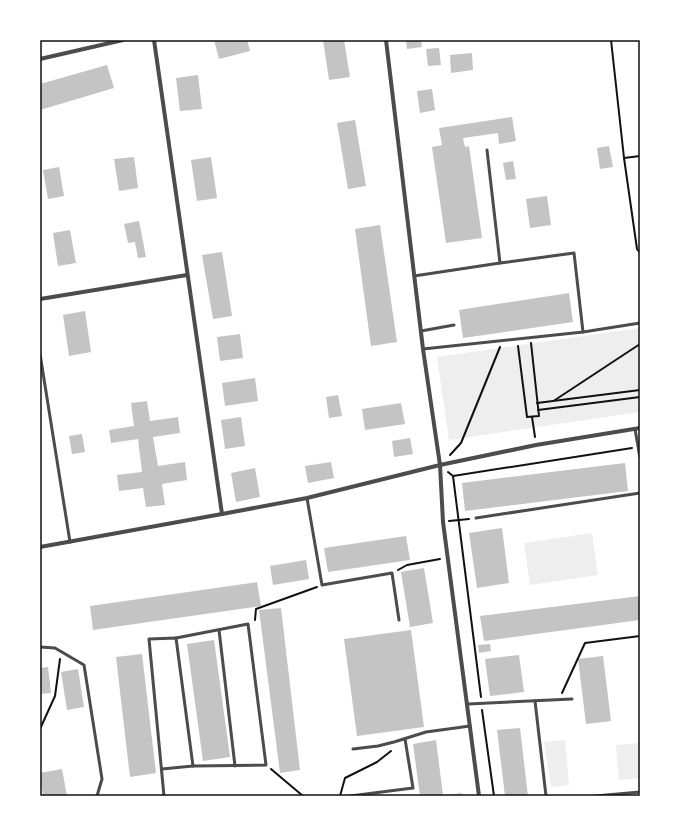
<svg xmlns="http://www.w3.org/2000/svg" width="680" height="836" font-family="'Source Sans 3',sans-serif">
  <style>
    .green { fill: #eee }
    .building { fill: #c4c4c4 }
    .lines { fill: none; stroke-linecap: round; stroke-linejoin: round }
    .path { stroke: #111; stroke-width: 2 }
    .service { stroke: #4c4c4c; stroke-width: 3 }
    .minor { stroke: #4c4c4c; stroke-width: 4 }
    .neatline { fill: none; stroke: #111; stroke-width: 1.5 }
  </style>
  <rect width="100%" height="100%" fill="#fff"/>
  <!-- green -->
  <g class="green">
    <polygon points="640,328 640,412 449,440 437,357"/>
    <polygon points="592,533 598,575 530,585 524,543"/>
    <polygon points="565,740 569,785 551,787 544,742"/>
    <polygon points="640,743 640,778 619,780 616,745"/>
  </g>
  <!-- building -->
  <g class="building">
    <polygon points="214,40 247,40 250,51 219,59"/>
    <polygon points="323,40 344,40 350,77 329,80"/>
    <polygon points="406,40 421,40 422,47 407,49"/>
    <polygon points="439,48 441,65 428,66 426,49"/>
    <polygon points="472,53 473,70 451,73 450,55"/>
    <polygon points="107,65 114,88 40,110 40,84"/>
    <polygon points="198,75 202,109 180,111 176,78"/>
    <polygon points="432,89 435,110 420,113 417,91"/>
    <polygon points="512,117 516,141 499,144 498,133 463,138 465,147 469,146 482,238 446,243 432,147 442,145 439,128"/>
    <polygon points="355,120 366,186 348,189 337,123"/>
    <polygon points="609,146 613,167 600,169 597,148"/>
    <polygon points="134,157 138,188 119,191 114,159"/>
    <polygon points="211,157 217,198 197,201 191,160"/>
    <polygon points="513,161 516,179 506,180 503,163"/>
    <polygon points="59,167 64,196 48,199 43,170"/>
    <polygon points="547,196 551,225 530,228 526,199"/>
    <polygon points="139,221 146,257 138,258 135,242 128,243 124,224"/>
    <polygon points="380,225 397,342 371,346 355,229"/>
    <polygon points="70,230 76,263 58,266 53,233"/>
    <polygon points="222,252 232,316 213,319 202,255"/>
    <polygon points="569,293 573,322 463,338 459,310"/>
    <polygon points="85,311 91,352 69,356 63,315"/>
    <polygon points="240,334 243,358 220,361 217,337"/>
    <polygon points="255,378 258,401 225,406 222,383"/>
    <polygon points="338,395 342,416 329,418 326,397"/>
    <polygon points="147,401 150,421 178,417 180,433 153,437 158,466 185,462 187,480 162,484 165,505 146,507 143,488 119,491 117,475 142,472 138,439 111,443 109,430 134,426 131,403"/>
    <polygon points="401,403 405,424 365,430 362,409"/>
    <polygon points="241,417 245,446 225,449 221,420"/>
    <polygon points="82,434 85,452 72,454 69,436"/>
    <polygon points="410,438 413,454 394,457 392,441"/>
    <polygon points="331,462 334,478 308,483 305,466"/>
    <polygon points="625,463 628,491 465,511 462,483"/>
    <polygon points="255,468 260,497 236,502 231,473"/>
    <polygon points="502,528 509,583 477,588 469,533"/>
    <polygon points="406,536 410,560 328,572 324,548"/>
    <polygon points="306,560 309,579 273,585 270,566"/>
    <polygon points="424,568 433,623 410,627 401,572"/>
    <polygon points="257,582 261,606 93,630 90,606"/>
    <polygon points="640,596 640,620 484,641 480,616"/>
    <polygon points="281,608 300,770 280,773 259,610"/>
    <polygon points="411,630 424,727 357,736 344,639"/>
    <polygon points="214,640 230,757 203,761 187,644"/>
    <polygon points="490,644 491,651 479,653 478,645"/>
    <polygon points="142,654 156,773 130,777 116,657"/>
    <polygon points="519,655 524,692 490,696 485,659"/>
    <polygon points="603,656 611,721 586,724 578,659"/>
    <polygon points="48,667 51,693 40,694 40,668"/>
    <polygon points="78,669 84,707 67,710 61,672"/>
    <polygon points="520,728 528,796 505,796 497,730"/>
    <polygon points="436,740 443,795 420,796 413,744"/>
    <polygon points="62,769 67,796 43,796 40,773"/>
    <polygon points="462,793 462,796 446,796 446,795"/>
  </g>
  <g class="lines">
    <!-- path -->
    <g class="path">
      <polyline points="611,40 624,158 637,249 640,253"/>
      <polyline points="624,158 640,156"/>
      <polyline points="518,346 527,417 539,416 531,343"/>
      <polyline points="555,400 640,344"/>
      <polyline points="537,403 640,390"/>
      <polyline points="538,410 640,397"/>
      <polyline points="532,417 535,437"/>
      <polyline points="450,455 461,443 500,347"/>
      <polyline points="448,472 453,476 481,697"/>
      <polyline points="453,476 632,448"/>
      <polyline points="449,521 469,519"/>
      <polyline points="398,570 407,565 440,559"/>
      <polyline points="255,620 256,609 317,587"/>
      <polyline points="562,693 585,643 640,636"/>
      <polyline points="482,710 494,796"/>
      <polyline points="40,729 55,696 60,659"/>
      <polyline points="271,769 303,796"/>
      <polyline points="340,796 345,778 377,762 391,751"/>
    </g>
    <!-- service -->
    <g class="service">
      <polyline points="487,150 500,263"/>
      <polyline points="414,276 500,263 574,253 583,332"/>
      <polyline points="421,331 454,325"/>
      <polyline points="423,349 583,332 640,323"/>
      <polyline points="40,354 70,542"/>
      <polyline points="635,429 640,458"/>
      <polyline points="307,498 322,585 392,573 399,620"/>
      <polyline points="476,518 640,493"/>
      <polyline points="219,630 235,766"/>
      <polyline points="40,647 55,648 84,665 102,779 97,796"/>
      <polyline points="535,701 546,796"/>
      <polyline points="468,704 572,699"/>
      <polyline points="353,749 378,746 394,742 426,732 470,726"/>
      <polyline points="162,769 193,766 266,765 248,624 176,638"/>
      <polyline points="164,796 149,639 176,638 193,766"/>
      <polyline points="350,796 413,788 405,739"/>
      <polyline points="595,796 640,792"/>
    </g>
    <!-- minor -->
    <g class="minor">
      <polyline points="154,40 222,514"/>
      <polyline points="386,40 423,349 440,465 443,522 479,796"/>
      <polyline points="40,59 123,40"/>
      <polyline points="40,299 187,275"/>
      <polyline points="40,547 222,514 307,498 440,465 536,445 640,428"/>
    </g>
  </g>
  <!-- border -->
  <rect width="680" height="836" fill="none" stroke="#ffffff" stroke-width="82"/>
  <rect x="41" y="41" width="598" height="754" class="neatline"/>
</svg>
